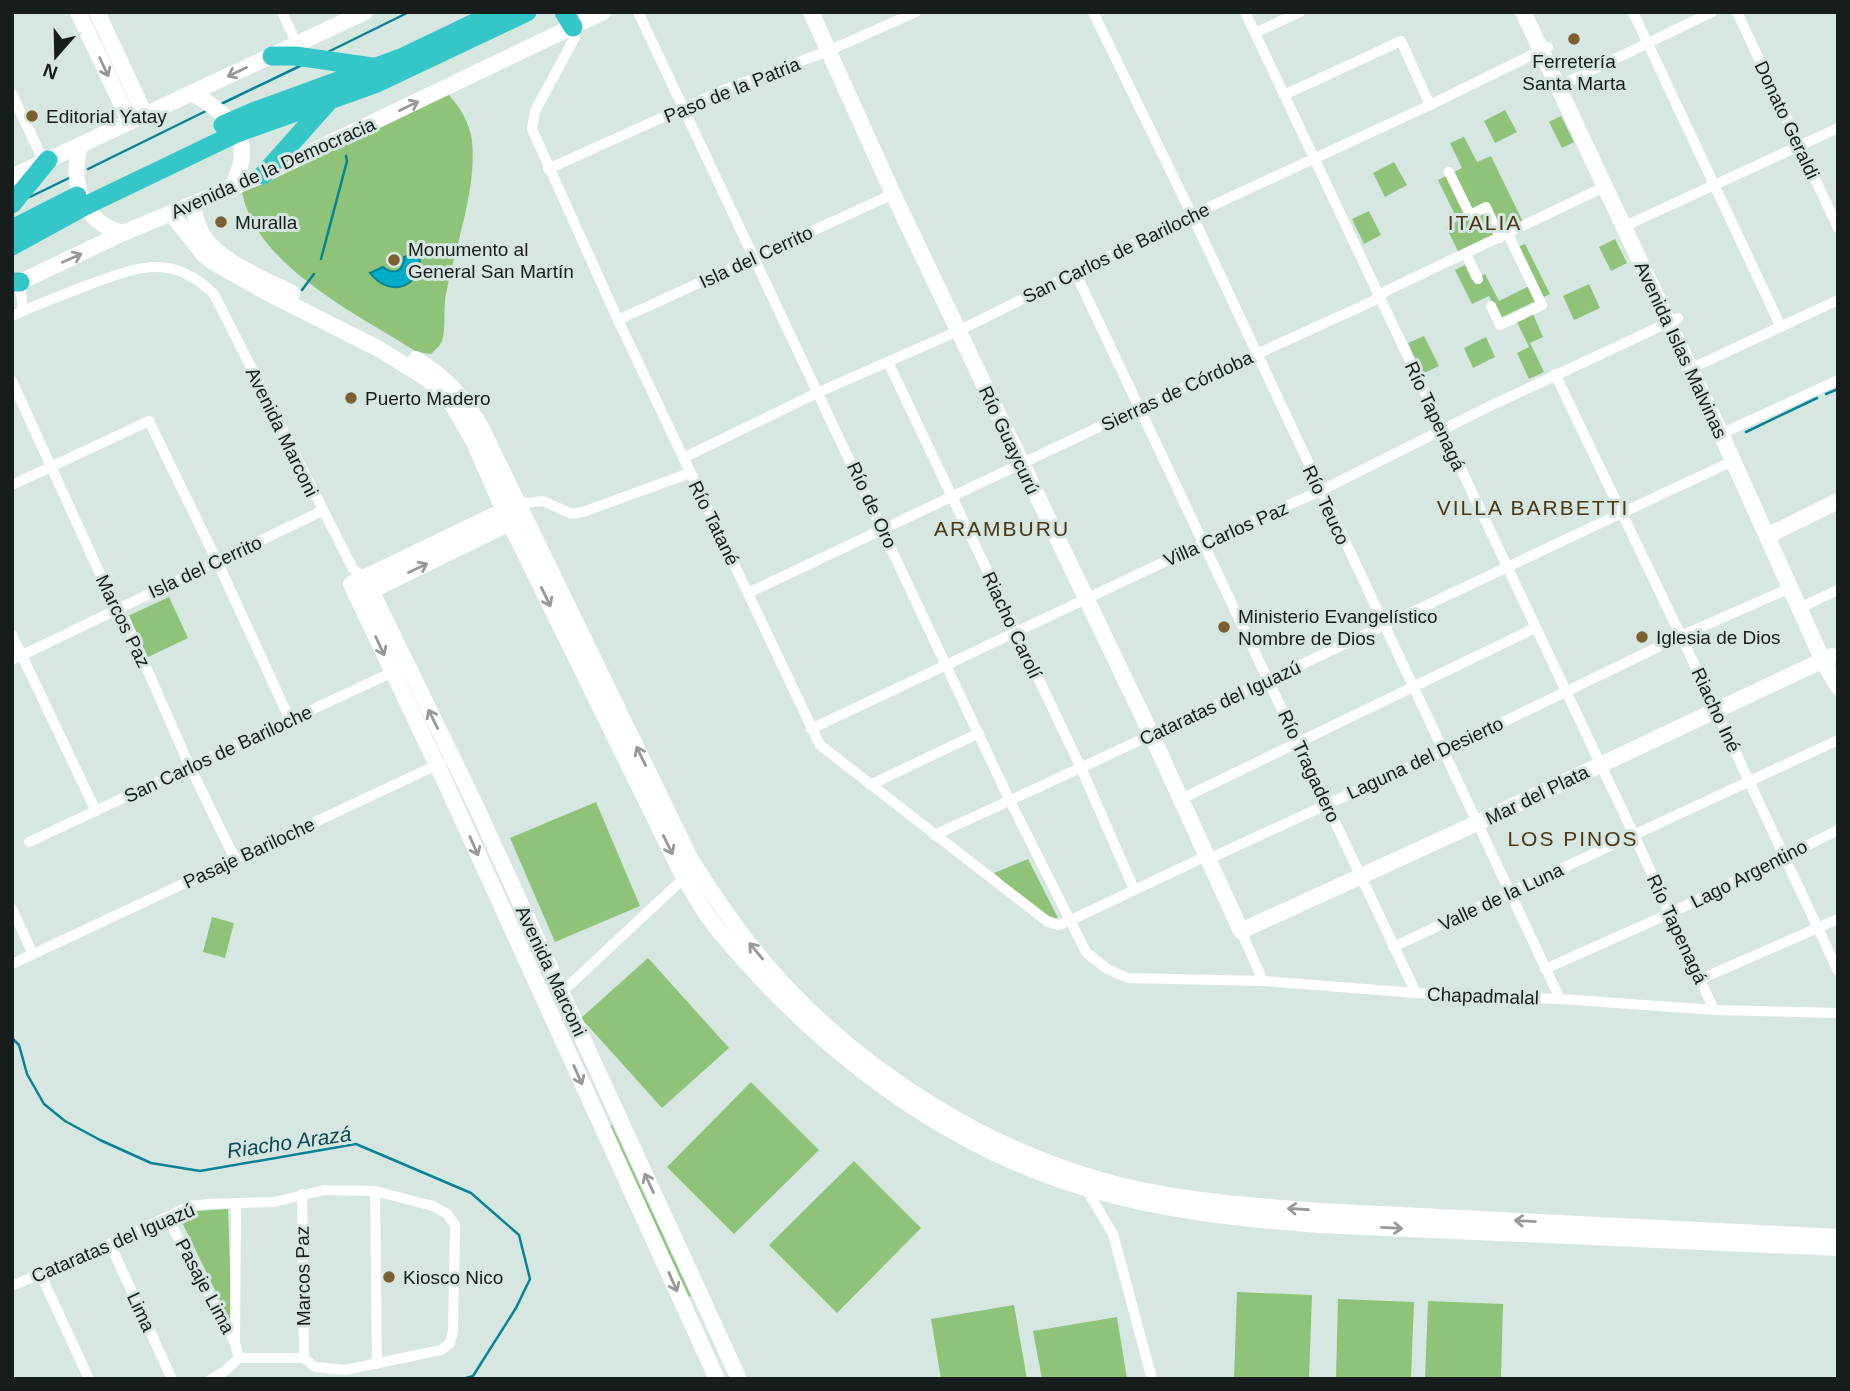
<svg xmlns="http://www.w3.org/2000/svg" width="1850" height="1391" font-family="Helvetica,sans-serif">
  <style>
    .green { fill: #8ec379 }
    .water { fill: #02adc9; stroke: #088295; stroke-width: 2 }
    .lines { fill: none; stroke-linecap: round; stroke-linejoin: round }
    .stream { stroke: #088295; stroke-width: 2.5 }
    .street { stroke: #fff; stroke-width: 10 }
    .secondary { stroke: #fff; stroke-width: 16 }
    .highway { stroke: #35c7c8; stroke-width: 19 }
    .oneway { stroke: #979999 }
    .poi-dot { fill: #7b6032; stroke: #d6e7e2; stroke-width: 2.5 }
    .labels { text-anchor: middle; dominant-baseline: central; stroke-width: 6; stroke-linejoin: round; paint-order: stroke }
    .poi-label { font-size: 19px; fill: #171d1c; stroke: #d6e7e2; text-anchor: start }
    .street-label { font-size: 19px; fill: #171d1c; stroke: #d6e7e2 }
    .neighbourhood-label { font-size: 21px; letter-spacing: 2px; fill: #4c3712; stroke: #d6e7e2 }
    .water-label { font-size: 21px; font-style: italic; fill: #0c4854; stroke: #d6e7e2 }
  </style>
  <rect width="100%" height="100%" fill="#d6e7e2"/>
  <!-- green -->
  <g class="green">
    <path d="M448 94C461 108 469 122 472 141 477 190 455 246 446 294 443 309 446 323 443 337 442 345 436 349 431 354L417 352C359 315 254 265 242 191Z"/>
    <polygon points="1505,110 1517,132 1495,143 1484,121"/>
    <polygon points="1561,116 1574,142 1562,148 1549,122"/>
    <polygon points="1464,137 1477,162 1491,156 1523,222 1459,253 1446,227 1458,221 1438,180 1462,168 1450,143"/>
    <polygon points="1394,162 1407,185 1385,197 1373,173"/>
    <polygon points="1369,211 1381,235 1364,244 1352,219"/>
    <polygon points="1615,239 1627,263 1611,271 1599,247"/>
    <polygon points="1525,244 1550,294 1500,318 1489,296 1472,304 1455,270 1465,265 1472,280 1485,274 1499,301 1535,283 1518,247"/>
    <polygon points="1589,284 1600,308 1574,320 1563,296"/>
    <polygon points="1533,314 1543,337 1530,343 1544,372 1529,379 1517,353 1529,347 1517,322"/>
    <polygon points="1424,336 1439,366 1422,374 1408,343"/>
    <polygon points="1486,337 1495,357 1473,368 1464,348"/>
    <polygon points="169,597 188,638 148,657 128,616"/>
    <polygon points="596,802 640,906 555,942 510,838"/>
    <path d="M1028 859 1058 918C1040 918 1009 885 994 873Z"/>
    <polygon points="212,917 234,923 225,958 203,952"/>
    <polygon points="648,958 729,1048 662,1108 581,1018"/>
    <polygon points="751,1082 819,1150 734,1234 667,1167"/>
    <polygon points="612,1125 691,1296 689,1297 609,1126"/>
    <polygon points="854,1161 921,1228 837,1313 769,1245"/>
    <polygon points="228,1209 232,1325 179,1216 198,1211"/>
    <polygon points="1237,1292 1312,1295 1309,1379 1234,1379"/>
    <polygon points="1338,1299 1414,1302 1411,1379 1336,1379"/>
    <polygon points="1428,1301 1503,1304 1501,1379 1425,1379"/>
    <polygon points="1014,1305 1027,1379 941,1379 931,1319"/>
    <polygon points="1117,1317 1127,1379 1042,1379 1033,1331"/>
  </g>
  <!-- water -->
  <path class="water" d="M419 252C425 286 391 300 370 273L383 267C394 276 404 271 404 257Z"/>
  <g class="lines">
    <!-- stream -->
    <g class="stream">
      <polyline points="328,52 409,12"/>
      <polyline points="221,104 300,66"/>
      <polyline points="88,169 208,110"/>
      <polyline points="30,197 71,177"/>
      <polyline points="321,259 347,161 346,156"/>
      <polyline points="302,290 314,274"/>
      <polyline points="1826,394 1838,389"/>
      <polyline points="1746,432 1817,398"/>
      <polyline points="12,1038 19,1045 27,1074 44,1104 65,1121 100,1140 151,1163 200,1171 356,1144 471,1193 519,1235 530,1279 516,1308 473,1376 463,1379"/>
    </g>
    <!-- street -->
    <g class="street">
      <polyline points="282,12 297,44"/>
      <polyline points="638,12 1010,801 1086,952 1107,969 1128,978 1263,981 1416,993 1560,999 1714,1010 1838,1013"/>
      <polyline points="1093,12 1192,215 1560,999"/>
      <polyline points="1245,12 1634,835 1714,1010"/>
      <polyline points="1633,12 1781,327"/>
      <polyline points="1737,12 1838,228"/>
      <polyline points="573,27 575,37 535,111 532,129 618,320 820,745 1048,922 1058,925 1069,921 1200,859 1215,856 1443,751 1681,636 1790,588"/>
      <polyline points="1255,33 1300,12"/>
      <polyline points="1557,87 1712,12"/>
      <polyline points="12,94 44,162"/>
      <polyline points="1284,95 1401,41 1430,105"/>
      <polyline points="548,169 721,91 828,51 916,12"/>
      <polyline points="1449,172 1470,215 1486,207 1500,238"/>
      <polyline points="1623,227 1838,128"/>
      <polyline points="1466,254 1478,279"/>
      <polyline points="1076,274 1416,993"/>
      <polyline points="20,282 23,311"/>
      <polyline points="1491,306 1500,325 1542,305 1508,234"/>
      <path d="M12 316C37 304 63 295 88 285 138 267 171 252 214 294L353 569 365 578"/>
      <polyline points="618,320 893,194"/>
      <polyline points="888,362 1081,768 1134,889"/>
      <polyline points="1690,369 1838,300"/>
      <polyline points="1555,374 1681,636 1838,971"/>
      <polyline points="12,381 116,609 125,619 190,767 235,859"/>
      <polyline points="1721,434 1838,380"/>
      <polyline points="683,458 819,392 958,331 1192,215 1430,105 1548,47"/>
      <polyline points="12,485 149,421 217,561 290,720"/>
      <polyline points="517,504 543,501 572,514 583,512 690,473"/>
      <polyline points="748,593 1139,408 1373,301 1386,291 1604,187"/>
      <polyline points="1799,608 1838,590"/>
      <polyline points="12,635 96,811"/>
      <polyline points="12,660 322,511"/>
      <polyline points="811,729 1202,544 1320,491 1488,407 1678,318"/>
      <polyline points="870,785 979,733"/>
      <polyline points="1181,799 1535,628"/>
      <path d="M934 835C1202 714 1466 585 1733 461"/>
      <polyline points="29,842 397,670"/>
      <polyline points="12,909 33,954"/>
      <polyline points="1241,931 1263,981"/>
      <polyline points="1393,947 1838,740"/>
      <polyline points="12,964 441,763"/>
      <polyline points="1545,969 1671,913 1838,830"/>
      <polyline points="1701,979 1838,919"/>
      <polyline points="561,993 684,878"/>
      <polyline points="1086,1189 1113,1234 1152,1379"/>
      <polyline points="375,1191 377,1364"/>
      <polyline points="302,1194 304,1358"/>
      <polyline points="167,1217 235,1343 239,1358"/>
      <polyline points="110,1244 172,1379"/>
      <polyline points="40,1273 89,1379"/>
      <polyline points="12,1286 110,1244 190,1206 208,1204 274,1202 324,1190 375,1191 433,1206 447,1214 455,1225 453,1331 450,1343 441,1350 345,1370 315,1367 304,1358 239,1358 225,1371 211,1379"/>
      <polyline points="235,1341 236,1204"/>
    </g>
    <!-- secondary -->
    <g class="secondary">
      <polyline points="78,12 130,122"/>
      <polyline points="97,12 145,115"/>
      <polyline points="811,12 893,194 1152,736 1241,931 1477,823 1832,656"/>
      <polyline points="1523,12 1721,434 1823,661 1838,687"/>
      <path d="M192 93C232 116 259 142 230 189"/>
      <path d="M80 146C70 184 82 222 123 233"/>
      <polyline points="12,177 365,12"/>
      <path d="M192 205C195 215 198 227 203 236 221 262 264 279 292 293"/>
      <path d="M171 213 204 255 213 262 266 292 379 349 426 378 442 392 455 409 474 442 504 511 684 878C693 891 700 906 710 919 724 939 741 957 758 975 847 1071 962 1153 1089 1189 1164 1211 1242 1219 1319 1225L1838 1248"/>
      <polyline points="12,286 123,233 263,175 603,12"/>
      <path d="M416 359C447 378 461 395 480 425L691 860C719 904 749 948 786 987 873 1079 992 1152 1115 1184 1182 1201 1251 1206 1320 1211L1838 1237"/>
      <polyline points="511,507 351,584 446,784 717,1379"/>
      <polyline points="1767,536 1838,501"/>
      <polyline points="365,578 474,802 739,1379"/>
      <polyline points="362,595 518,519"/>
    </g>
    <!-- highway -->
    <g class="highway">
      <polyline points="564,12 573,27"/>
      <polyline points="272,56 296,56 372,67"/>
      <polyline points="223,125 253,112 401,58 497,12"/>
      <polyline points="263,175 329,101"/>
      <polyline points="12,204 48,160"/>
      <polyline points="12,229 77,196"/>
      <polyline points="12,246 85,206 237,133 377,83 527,12"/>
      <polyline points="12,282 20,282"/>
    </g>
  </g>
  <!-- one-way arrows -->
  <defs><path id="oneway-shaft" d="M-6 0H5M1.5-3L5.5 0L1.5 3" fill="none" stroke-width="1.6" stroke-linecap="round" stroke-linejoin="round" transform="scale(1.75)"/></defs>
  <g class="oneway">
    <use href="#oneway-shaft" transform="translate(104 67) rotate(65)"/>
    <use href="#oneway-shaft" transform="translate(237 72) rotate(155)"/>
    <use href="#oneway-shaft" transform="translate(409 106) rotate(-25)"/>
    <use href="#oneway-shaft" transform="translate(72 258) rotate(-24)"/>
    <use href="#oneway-shaft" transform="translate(418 568) rotate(-26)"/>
    <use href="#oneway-shaft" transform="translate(546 597) rotate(64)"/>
    <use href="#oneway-shaft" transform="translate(380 646) rotate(65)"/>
    <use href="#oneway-shaft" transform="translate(433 719) rotate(-116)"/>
    <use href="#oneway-shaft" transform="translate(641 756) rotate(-116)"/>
    <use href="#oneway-shaft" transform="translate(668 845) rotate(64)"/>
    <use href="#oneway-shaft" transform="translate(474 846) rotate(66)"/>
    <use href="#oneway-shaft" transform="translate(756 951) rotate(-130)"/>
    <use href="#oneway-shaft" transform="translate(578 1075) rotate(66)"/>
    <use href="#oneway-shaft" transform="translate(649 1183) rotate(-115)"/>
    <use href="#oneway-shaft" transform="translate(1298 1209) rotate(-176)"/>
    <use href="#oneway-shaft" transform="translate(1525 1221) rotate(-177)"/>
    <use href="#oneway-shaft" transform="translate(1392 1228) rotate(3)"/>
    <use href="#oneway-shaft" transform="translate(673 1282) rotate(66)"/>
  </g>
  <!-- markers -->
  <g class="poi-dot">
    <circle cx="1574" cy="39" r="7"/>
    <circle cx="32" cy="116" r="7"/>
    <circle cx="221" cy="222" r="7"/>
    <circle cx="394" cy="260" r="7"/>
    <circle cx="351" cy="398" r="7"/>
    <circle cx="1224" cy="627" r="7"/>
    <circle cx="1642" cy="637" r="7"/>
    <circle cx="389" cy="1277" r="7"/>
  </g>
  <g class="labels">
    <!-- poi labels -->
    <g class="poi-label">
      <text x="1574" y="61" text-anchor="middle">Ferretería<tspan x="1574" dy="22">Santa Marta</tspan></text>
      <text x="46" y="116">Editorial Yatay</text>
      <text x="235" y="222">Muralla</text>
      <text x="408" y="249">Monumento al<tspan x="408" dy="22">General San Martín</tspan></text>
      <text x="365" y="398">Puerto Madero</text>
      <text x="1238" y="616">Ministerio Evangelístico<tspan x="1238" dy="22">Nombre de Dios</tspan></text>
      <text x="1656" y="637">Iglesia de Dios</text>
      <text x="403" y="1277">Kiosco Nico</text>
    </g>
    <!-- street labels -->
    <g class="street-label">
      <text transform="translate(732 90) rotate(-22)">Paso de la Patria</text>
      <text transform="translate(1787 120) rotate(65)">Donato Geraldi</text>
      <text transform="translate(273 168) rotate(-24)">Avenida de la Democracia</text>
      <text transform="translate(1116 253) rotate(-26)">San Carlos de Bariloche</text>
      <text transform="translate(756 257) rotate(-25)">Isla del Cerrito</text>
      <text transform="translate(1681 350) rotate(65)">Avenida Islas Malvinas</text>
      <text transform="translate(1177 391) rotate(-25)">Sierras de Córdoba</text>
      <text transform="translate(1435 416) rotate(65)">Río Tapenagá</text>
      <text transform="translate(282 432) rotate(64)">Avenida Marconi</text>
      <text transform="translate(1009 440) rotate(65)">Río Guaycurú</text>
      <text transform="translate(872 505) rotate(65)">Río de Oro</text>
      <text transform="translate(1326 505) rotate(65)">Río Teuco</text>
      <text transform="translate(714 523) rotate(64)">Río Tatané</text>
      <text transform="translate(1226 534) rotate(-24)">Villa Carlos Paz</text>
      <text transform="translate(205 567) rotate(-25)">Isla del Cerrito</text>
      <text transform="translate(123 621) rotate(64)">Marcos Paz</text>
      <text transform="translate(1012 625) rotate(65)">Riacho Carolí</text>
      <text transform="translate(1220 703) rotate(-25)">Cataratas del Iguazú</text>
      <text transform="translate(1716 710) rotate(65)">Riacho Iné</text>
      <text transform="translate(218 754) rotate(-25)">San Carlos de Bariloche</text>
      <text transform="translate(1425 758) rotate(-25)">Laguna del Desierto</text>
      <text transform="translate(1309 766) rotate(65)">Río Tragadero</text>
      <text transform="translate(1537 795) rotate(-26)">Mar del Plata</text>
      <text transform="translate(249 853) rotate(-25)">Pasaje Bariloche</text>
      <text transform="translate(1749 874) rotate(-27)">Lago Argentino</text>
      <text transform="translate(1501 897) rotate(-25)">Valle de la Luna</text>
      <text transform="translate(1677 929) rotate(65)">Río Tapenagá</text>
      <text transform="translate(551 971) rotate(65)">Avenida Marconi</text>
      <text transform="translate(1483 996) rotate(2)">Chapadmalal</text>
      <text transform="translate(113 1243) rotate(-23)">Cataratas del Iguazú</text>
      <text transform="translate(303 1276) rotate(-91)">Marcos Paz</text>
      <text transform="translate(205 1286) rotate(62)">Pasaje Lima</text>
      <text transform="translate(141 1312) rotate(65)">Lima</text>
    </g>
    <!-- neighbourhood labels -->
    <g class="neighbourhood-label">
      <text x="1485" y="222">ITALIA</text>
      <text x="1533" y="507">VILLA BARBETTI</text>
      <text x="1002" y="528">ARAMBURU</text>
      <text x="1573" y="838">LOS PINOS</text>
    </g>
    <!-- water labels -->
    <g class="water-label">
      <text transform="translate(289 1142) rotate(-8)">Riacho Arazá</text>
    </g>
  </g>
  <!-- border -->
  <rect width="1850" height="1391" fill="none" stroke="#171d1c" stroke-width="28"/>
  <!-- north arrow -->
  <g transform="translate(56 56) rotate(200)" stroke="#d6e7e2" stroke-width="5" paint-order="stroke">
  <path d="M0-5L12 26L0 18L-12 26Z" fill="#171d1c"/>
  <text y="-10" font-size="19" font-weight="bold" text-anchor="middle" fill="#171d1c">N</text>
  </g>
</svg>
